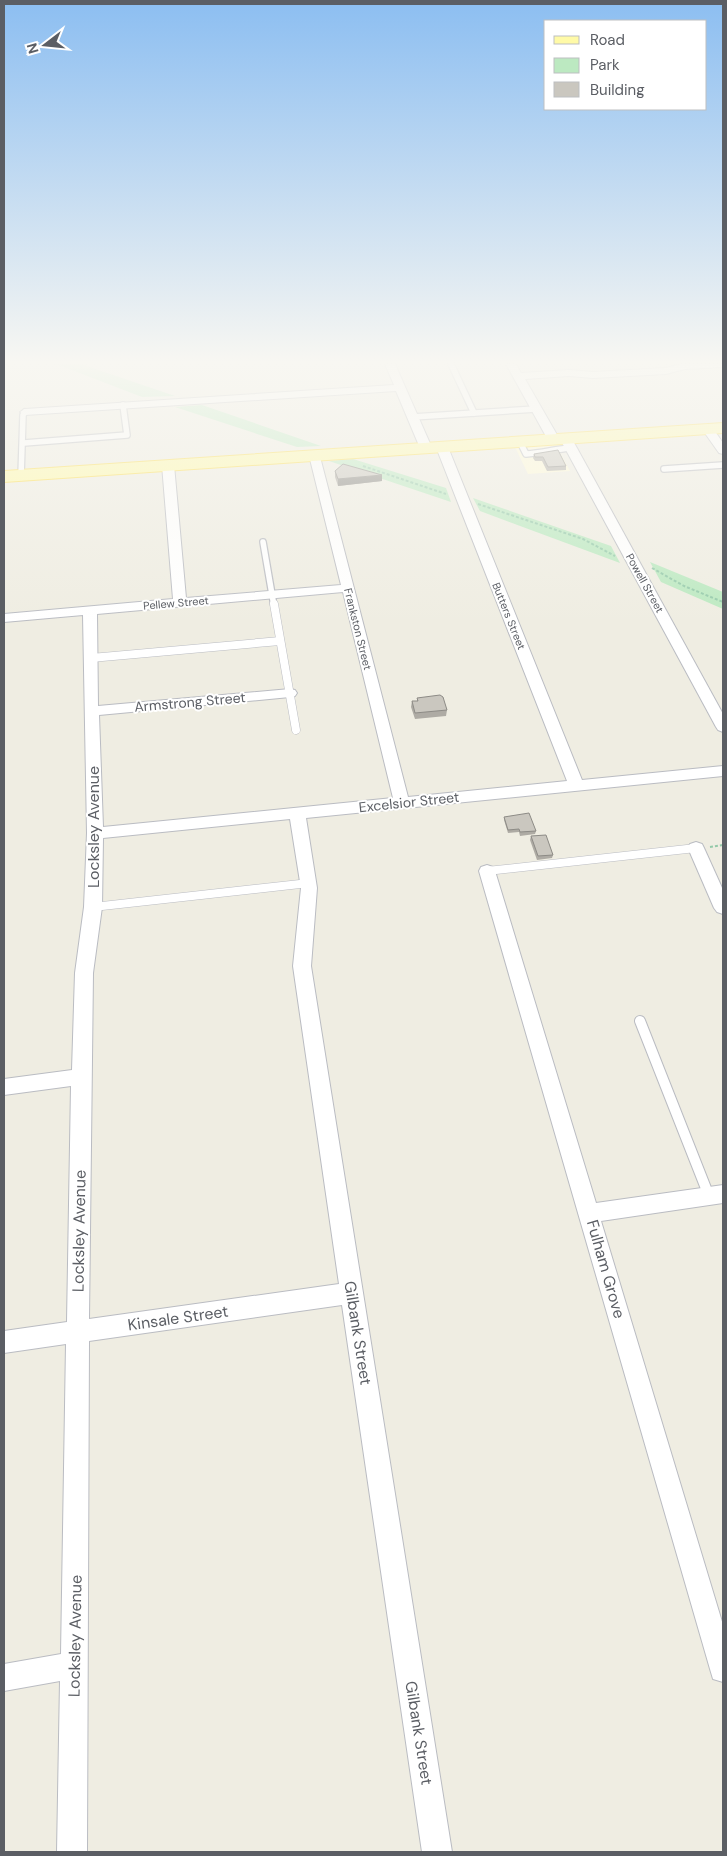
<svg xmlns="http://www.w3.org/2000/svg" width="727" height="1856" font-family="'DM Sans',sans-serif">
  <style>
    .commercial { fill: #fffad7 }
    .green { fill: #bce9c1 }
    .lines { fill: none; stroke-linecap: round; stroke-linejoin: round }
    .service-far2-casing { stroke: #babcc2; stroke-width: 8 }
    .service-far1-casing { stroke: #babcc2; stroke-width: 9 }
    .service-casing { stroke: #babcc2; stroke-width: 12 }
    .minor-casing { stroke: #babcc2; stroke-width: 2 }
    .primary-casing { stroke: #fdde4d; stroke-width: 2 }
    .path { stroke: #95caaa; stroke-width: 2; stroke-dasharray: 3 2; stroke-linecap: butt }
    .service-far2 { stroke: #fff; stroke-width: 5.5 }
    .service-far1 { stroke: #fff; stroke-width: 8 }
    .service { stroke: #fff; stroke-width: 10 }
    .minor { fill: #fff; fill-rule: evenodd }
    .primary { fill: #fffaa7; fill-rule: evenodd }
    .wall { fill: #aeaba4 }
    .shaded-wall { fill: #8d8b86 }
    .building { fill: #cac7bf; stroke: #8d8b86 }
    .labels { text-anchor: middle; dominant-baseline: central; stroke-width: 4; stroke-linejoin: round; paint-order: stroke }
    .far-street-label { font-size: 11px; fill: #5b5e64; stroke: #fff }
    .street-label { font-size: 14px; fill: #5b5e64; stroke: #fff }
    .near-street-label { font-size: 16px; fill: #5b5e64; stroke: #fff }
  </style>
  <rect width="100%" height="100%" fill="#efede2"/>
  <!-- commercial -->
  <polygon class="commercial" points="556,445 570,471 528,474 515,447"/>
  <!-- green -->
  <g class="green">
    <polygon points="56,364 81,364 175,396 142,397"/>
    <polygon points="202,405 321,446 297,447 175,407"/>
    <polygon points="353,459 446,488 451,502 329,461"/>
    <polygon points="473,498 611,546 620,563 480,511"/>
    <polygon points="650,562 723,592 723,609 661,582"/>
  </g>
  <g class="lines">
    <!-- service-far2 casing -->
    <g class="service-far2-casing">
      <g id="service-far2">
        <polyline points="451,364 474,413"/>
        <polyline points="413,417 536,409"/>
        <path d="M520 442 526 454C542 453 556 449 571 448"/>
        <polyline points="24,443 127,435 123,405"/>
        <polyline points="664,469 723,465"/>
        <polyline points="21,476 23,415 25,412"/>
        <polyline points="263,542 274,606"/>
      </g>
    </g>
    <!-- service-far1 casing -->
    <g class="service-far1-casing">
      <g id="service-far1">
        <polyline points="274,604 296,730"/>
        <polyline points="91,658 280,641"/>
        <polyline points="487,871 696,848"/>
        <polyline points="93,907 309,883"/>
      </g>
    </g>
    <!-- service casing -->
    <g class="service-casing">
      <polyline id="service" points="640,1021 709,1196"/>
    </g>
    <!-- minor casing -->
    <g class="minor-casing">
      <g id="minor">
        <polygon points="385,364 395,364 432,448 430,450 422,450 420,448 396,391 25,415 20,412 25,409 394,385"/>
        <polygon points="506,364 516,364 521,373 569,370 593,372 666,368 681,364 723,364 723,367 685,369 666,374 593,378 569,376 525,379 560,440 554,443 548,440"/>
        <polygon points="708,426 712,427 723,443 723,454 719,453 702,429"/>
        <polygon points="566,436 572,439 723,714 723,732 718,730 716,727 560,439"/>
        <path d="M442 444 448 447 582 780 723 766V776L306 818 317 888 311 966 452 1852H422L342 1305 89 1341 87 1852H57L60 1681 4 1691V1664L61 1654 66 1344 4 1353V1331L67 1322 71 1086 4 1095V1079L72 1070 75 973 84 907 87 833 83 615 4 622V614L173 599 162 465 168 462 174 465 186 598 341 585 309 455 311 453H319L408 797 567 781 436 447ZM343 592 393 798 103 827 99 715 290 697 295 696 297 693 295 690 290 689 98 706 97 614ZM290 819 301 888 293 966 339 1284 89 1319 93 973 102 907 103 838Z"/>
        <polygon points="696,842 702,844 704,848 723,890 723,914 717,912 714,908 688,848 690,844"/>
        <polygon points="487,865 493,867 495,871 596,1203 723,1185 723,1203 601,1221 723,1625 723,1682 713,1679 710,1669 479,871 481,867"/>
      </g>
    </g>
    <!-- primary casing -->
    <g class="primary-casing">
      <polygon id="primary" points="723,423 723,433 4,482 4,471"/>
    </g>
    <!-- path -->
    <g class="path">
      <polyline points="363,466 446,494"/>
      <polyline points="478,504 583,539 615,556"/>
      <polyline points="652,568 684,586 723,602"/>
      <polyline points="710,847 723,845"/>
    </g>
    <!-- service-far2 -->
    <use href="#service-far2" class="service-far2"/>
    <!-- service-far1 -->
    <use href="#service-far1" class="service-far1"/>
    <!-- service -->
    <use href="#service" class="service"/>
    <!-- minor -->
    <use href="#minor" class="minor"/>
    <!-- primary -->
    <use href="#primary" class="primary"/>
  </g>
  <!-- wall -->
  <g class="wall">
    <polygon points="534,454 566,466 566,470 547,471 542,461 535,461 533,458"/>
    <polygon points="335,471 382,481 338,486 335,477"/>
    <polygon points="417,698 447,710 446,716 415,719 411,707 412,701 417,701"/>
    <polygon points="504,817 536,831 535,834 520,836 519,832 508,833 504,820"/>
    <polygon points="531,836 553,855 552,858 537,860 530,840"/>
  </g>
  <!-- shaded-wall -->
  <polygon class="shaded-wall" points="382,475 382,481 338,486 338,479"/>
  <!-- building -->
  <g class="building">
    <polygon points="558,450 566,466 548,467 543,457 535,457 534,454"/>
    <polygon points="343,464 382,475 338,479 335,471"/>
    <polygon points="440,695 443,697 447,710 415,713 412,701 418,701 417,698"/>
    <polygon points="529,813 536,831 520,832 519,829 508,830 504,817"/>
    <polygon points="546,835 553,855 538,856 531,836"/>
  </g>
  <!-- sky -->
  <linearGradient id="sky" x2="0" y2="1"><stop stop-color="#8cbef1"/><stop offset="0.58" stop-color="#f8f7f2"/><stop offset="1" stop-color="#f8f7f2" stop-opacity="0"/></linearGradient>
  <rect width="727" height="624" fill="url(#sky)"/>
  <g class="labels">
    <!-- far-street labels -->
    <g class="far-street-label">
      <text transform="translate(645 583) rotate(61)">Powell Street</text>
      <text transform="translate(176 603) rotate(-5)">Pellew Street</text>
      <text transform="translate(509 616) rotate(68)">Butters Street</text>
      <text transform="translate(358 629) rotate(76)">Frankston Street</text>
    </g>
    <!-- street labels -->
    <g class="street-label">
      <text transform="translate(190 702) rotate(-5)">Armstrong Street</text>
      <text transform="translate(409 802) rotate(-6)">Excelsior Street</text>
    </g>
    <!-- near-street labels -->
    <g class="near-street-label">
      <text transform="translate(93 827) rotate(-90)">Locksley Avenue</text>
      <text transform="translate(79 1231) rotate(-89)">Locksley Avenue</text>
      <text transform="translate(606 1269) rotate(74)">Fulham Grove</text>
      <text transform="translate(178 1318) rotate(-8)">Kinsale Street</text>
      <text transform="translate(358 1333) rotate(81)">Gilbank Street</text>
      <text transform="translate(75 1636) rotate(-89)">Locksley Avenue</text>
      <text transform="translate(419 1733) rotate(81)">Gilbank Street</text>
    </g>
  </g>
  <!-- border -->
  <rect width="727" height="1856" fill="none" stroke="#5b5e64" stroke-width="10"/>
  <!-- legend -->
  <rect x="544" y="20" width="162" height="90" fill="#ffffff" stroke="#bdbfc1"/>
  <rect x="554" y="36" width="25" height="8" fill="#fffaa7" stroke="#bdbfc1"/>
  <text x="590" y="45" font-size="15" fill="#5b5e64">Road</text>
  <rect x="554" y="58" width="25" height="15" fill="#bce9c1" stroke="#bdbfc1"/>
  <text x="590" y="70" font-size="15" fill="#5b5e64">Park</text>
  <rect x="554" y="82" width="25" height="15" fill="#cac7bf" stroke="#bdbfc1"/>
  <text x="590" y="95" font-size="15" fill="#5b5e64">Building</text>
  <!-- north arrow -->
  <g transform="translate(45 45) rotate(254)" stroke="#ffffff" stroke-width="4" paint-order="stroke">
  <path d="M0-4L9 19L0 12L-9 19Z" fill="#5b5e64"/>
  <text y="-8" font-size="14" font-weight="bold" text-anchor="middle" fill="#5b5e64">N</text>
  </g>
</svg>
